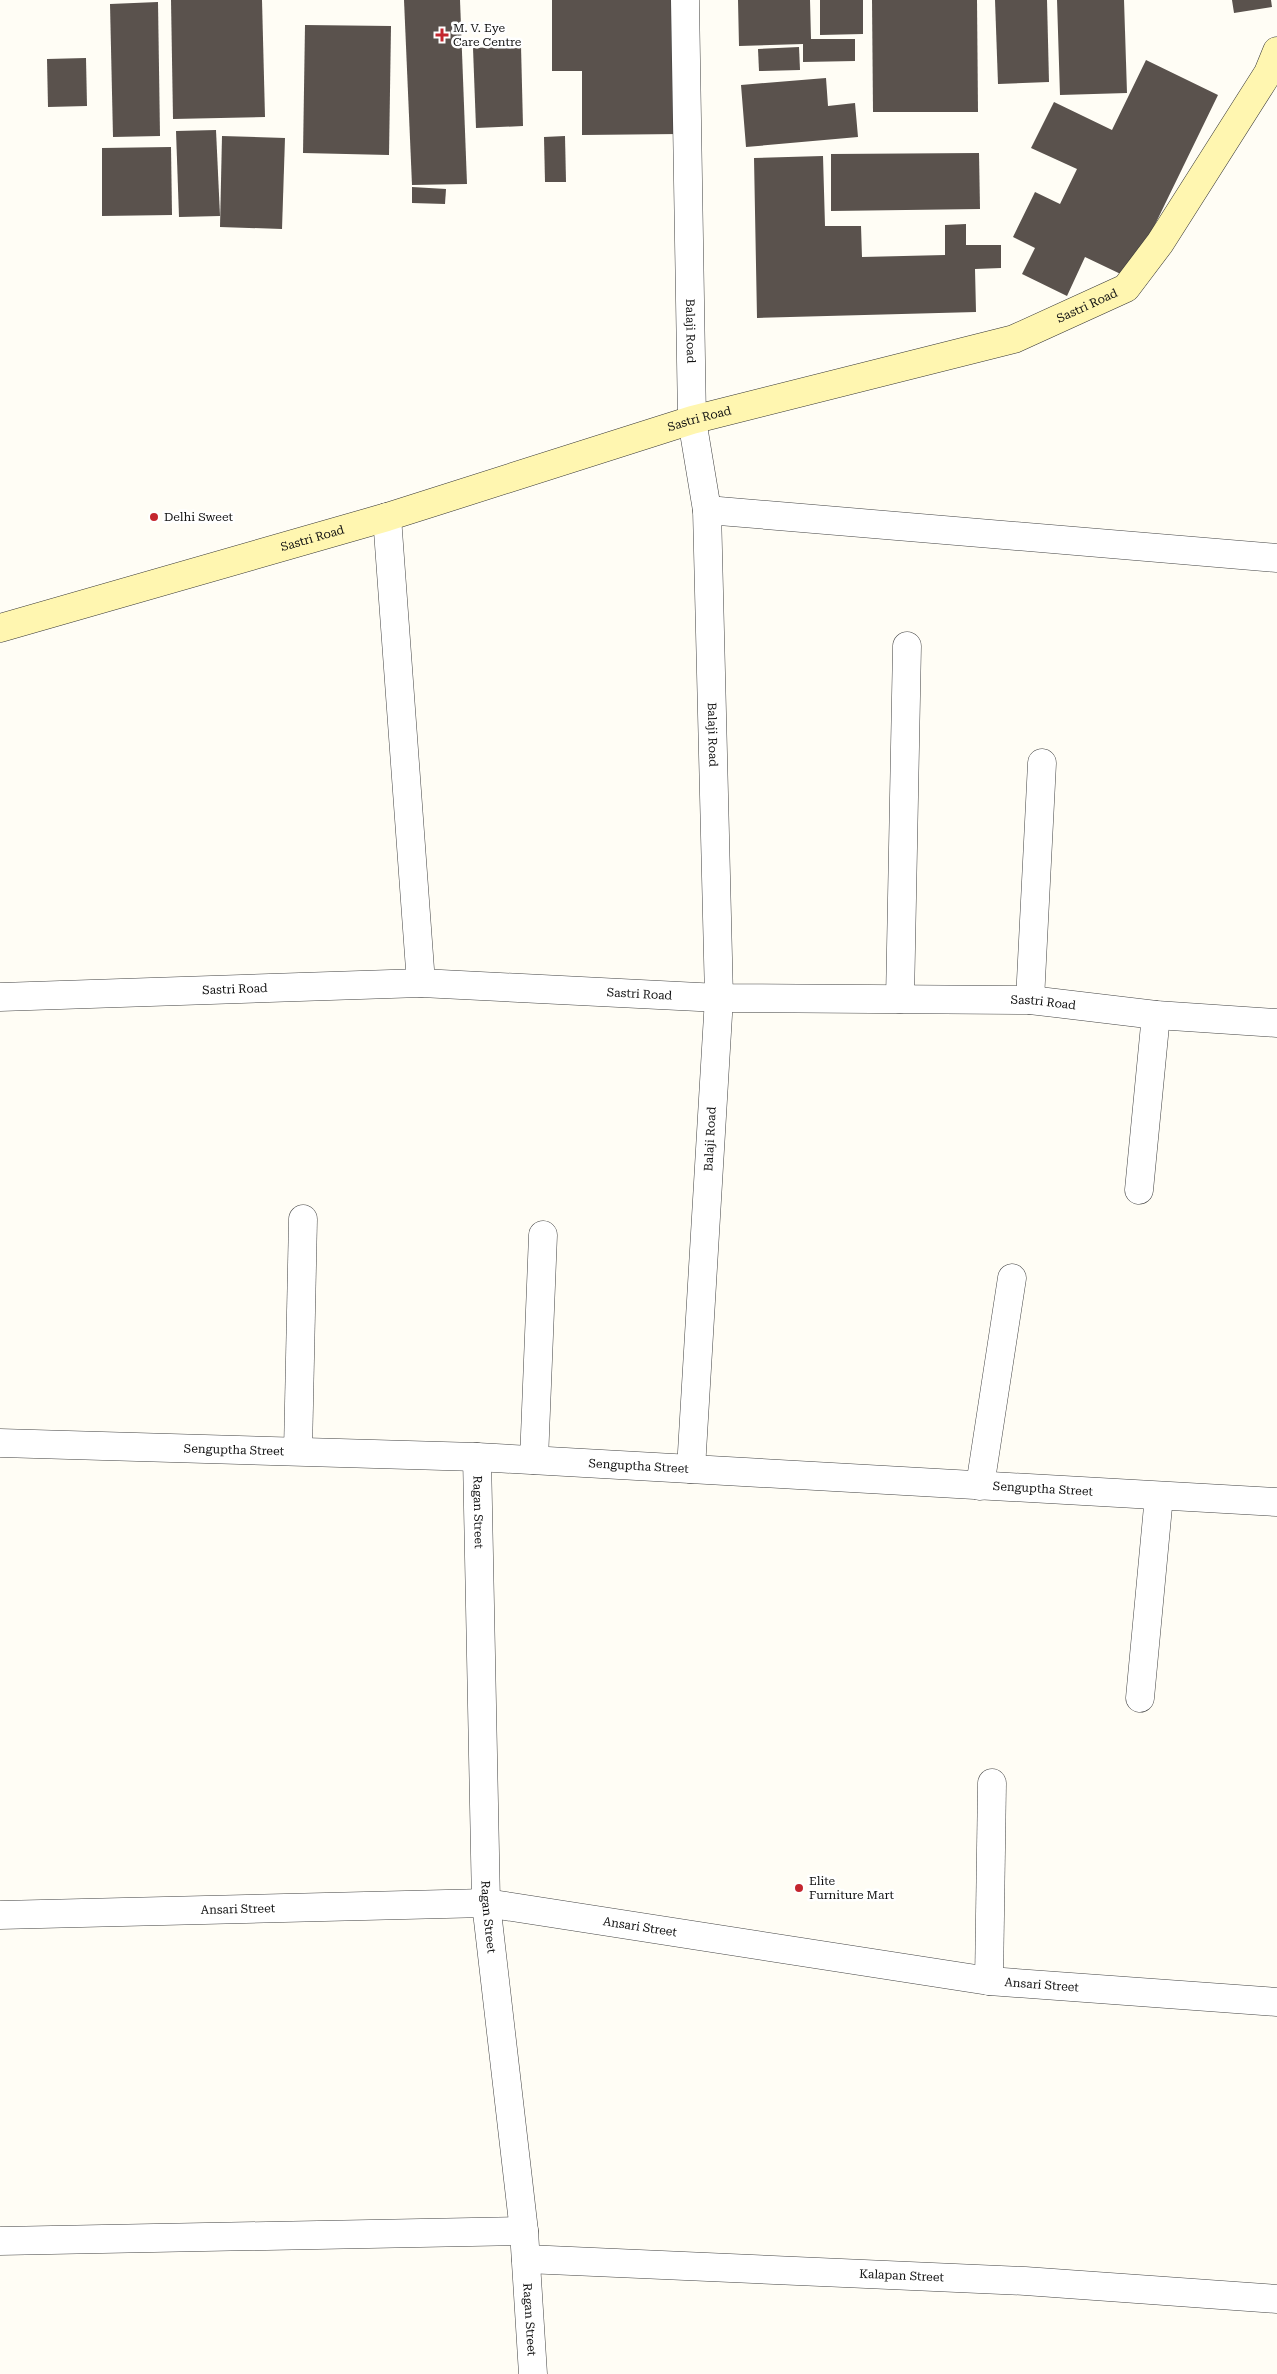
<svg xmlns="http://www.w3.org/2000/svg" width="1277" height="2374" font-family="'Roboto Serif',serif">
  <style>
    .building { fill: #5a524d }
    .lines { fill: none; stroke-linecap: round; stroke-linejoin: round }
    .minor-casing { stroke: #444; stroke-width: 29 }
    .secondary-casing { stroke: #333; stroke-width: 29 }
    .minor { stroke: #fff; stroke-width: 28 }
    .secondary { stroke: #fff6b0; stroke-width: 28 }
    .poi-dot { fill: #c4262e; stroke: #fff; stroke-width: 2 }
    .labels { text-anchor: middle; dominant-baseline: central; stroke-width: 5; stroke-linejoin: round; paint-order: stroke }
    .poi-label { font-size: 12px; fill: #111; stroke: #fff; text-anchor: start }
    .street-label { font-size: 12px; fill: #111; stroke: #fff }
  </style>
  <rect width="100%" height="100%" fill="#fffdf5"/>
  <!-- building -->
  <g class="building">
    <polygon points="171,0 262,0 265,117 173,119"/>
    <polygon points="404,0 460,0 467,184 412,185"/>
    <polygon points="552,0 677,0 679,134 582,135 582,71 552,71"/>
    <polygon points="738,0 810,0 811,39 855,39 855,61 803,62 803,44 739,46"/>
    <polygon points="820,0 863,0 863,34 820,35"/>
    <polygon points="872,0 977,0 978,112 873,112"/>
    <polygon points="995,0 1047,0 1049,82 998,84"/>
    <polygon points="1057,0 1124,0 1127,93 1060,95"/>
    <polygon points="1232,0 1271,0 1272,7 1234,13"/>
    <polygon points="158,2 160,136 113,137 110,4"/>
    <polygon points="305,25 391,26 389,155 303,153"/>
    <polygon points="521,46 523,126 476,128 473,48"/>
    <polygon points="799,47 800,70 759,71 758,49"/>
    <polygon points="86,58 87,106 48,107 47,59"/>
    <polygon points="1146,60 1218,95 1129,278 1085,257 1067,296 1022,274 1035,248 1013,237 1035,192 1060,204 1077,169 1031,148 1054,102 1112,130"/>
    <polygon points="826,78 828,106 855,103 858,137 746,147 741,85"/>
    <polygon points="216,130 220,216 179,217 176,131"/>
    <polygon points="222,136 285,138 282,229 220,227"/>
    <polygon points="565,136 566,182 545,182 544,137"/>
    <polygon points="171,147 172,215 102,216 102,148"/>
    <polygon points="979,153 980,209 831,211 831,154"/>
    <polygon points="823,156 825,226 861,226 862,257 945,255 945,225 966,224 966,245 1001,245 1001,268 975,269 976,312 757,318 754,158"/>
    <polygon points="412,187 446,189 445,204 412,203"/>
  </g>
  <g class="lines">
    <!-- minor casing -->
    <g class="minor-casing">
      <g id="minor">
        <path id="s1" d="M685 0 692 420 707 510 719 998 691 1469"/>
        <polyline points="707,510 1277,558"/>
        <polyline points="387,517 421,983"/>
        <path id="s2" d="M0 997 421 983 719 998 1030 1000 1156 1015 1277 1023"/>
        <polyline points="900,999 907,646"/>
        <polyline points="1030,1000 1042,763"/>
        <polyline points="1139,1190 1156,1015"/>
        <path id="s3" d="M0 1443 477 1457 1277 1502"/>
        <polyline points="298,1451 303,1219"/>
        <path id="s4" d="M477 1457 486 1903 524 2231 533 2374"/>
        <polyline points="534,1460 543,1235"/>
        <polyline points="980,1486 1012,1278"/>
        <polyline points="1140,1698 1159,1496"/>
        <path id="s5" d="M0 1915 486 1903 989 1981 1277 2002"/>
        <polyline points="989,1981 992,1783"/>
        <polyline points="0,2241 524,2231"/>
        <path id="s6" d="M526 2259 1025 2281 1277 2299"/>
      </g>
    </g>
    <!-- secondary casing -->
    <g class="secondary-casing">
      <g id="secondary">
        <path id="s7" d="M0 628 387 517 692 420 1014 339 1126 288 1160 243 1268 73 1277 51"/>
      </g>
    </g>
    <!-- minor -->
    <use href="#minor" class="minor"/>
    <!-- secondary -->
    <use href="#secondary" class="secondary"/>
  </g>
  <!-- markers -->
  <g class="poi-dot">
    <path d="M439.5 27.5h5v5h5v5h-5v5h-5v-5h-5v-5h5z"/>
    <circle cx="154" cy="517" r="5"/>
    <circle cx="799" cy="1888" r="5"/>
  </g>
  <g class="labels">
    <!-- poi labels -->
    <g class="poi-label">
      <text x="453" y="28">M. V. Eye<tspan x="453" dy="14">Care Centre</tspan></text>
      <text x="164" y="517">Delhi Sweet</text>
      <text x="809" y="1881">Elite<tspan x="809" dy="14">Furniture Mart</tspan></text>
    </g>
    <!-- street labels -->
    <g class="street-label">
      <text stroke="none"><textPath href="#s7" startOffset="1135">Sastri Road</textPath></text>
      <text stroke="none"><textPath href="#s1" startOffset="331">Balaji Road</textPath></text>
      <text stroke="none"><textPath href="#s7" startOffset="730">Sastri Road</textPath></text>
      <text stroke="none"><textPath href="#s7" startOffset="325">Sastri Road</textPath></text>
      <text stroke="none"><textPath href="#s1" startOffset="736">Balaji Road</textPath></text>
      <text stroke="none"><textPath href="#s2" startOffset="235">Sastri Road</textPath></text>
      <text stroke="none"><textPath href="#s2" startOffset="640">Sastri Road</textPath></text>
      <text stroke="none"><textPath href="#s2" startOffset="1044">Sastri Road</textPath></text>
      <text transform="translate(710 1139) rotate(-87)">Balaji Road</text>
      <text stroke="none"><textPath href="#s3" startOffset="234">Senguptha Street</textPath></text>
      <text stroke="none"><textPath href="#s3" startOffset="639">Senguptha Street</textPath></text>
      <text stroke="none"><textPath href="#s3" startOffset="1044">Senguptha Street</textPath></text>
      <text stroke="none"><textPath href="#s4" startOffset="55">Ragan Street</textPath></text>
      <text stroke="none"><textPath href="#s5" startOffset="238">Ansari Street</textPath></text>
      <text stroke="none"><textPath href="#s4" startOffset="460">Ragan Street</textPath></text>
      <text stroke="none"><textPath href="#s5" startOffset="642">Ansari Street</textPath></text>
      <text stroke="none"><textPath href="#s5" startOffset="1048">Ansari Street</textPath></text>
      <text stroke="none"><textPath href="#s6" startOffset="376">Kalapan Street</textPath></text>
      <text stroke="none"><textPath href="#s4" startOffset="865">Ragan Street</textPath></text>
    </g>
  </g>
</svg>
